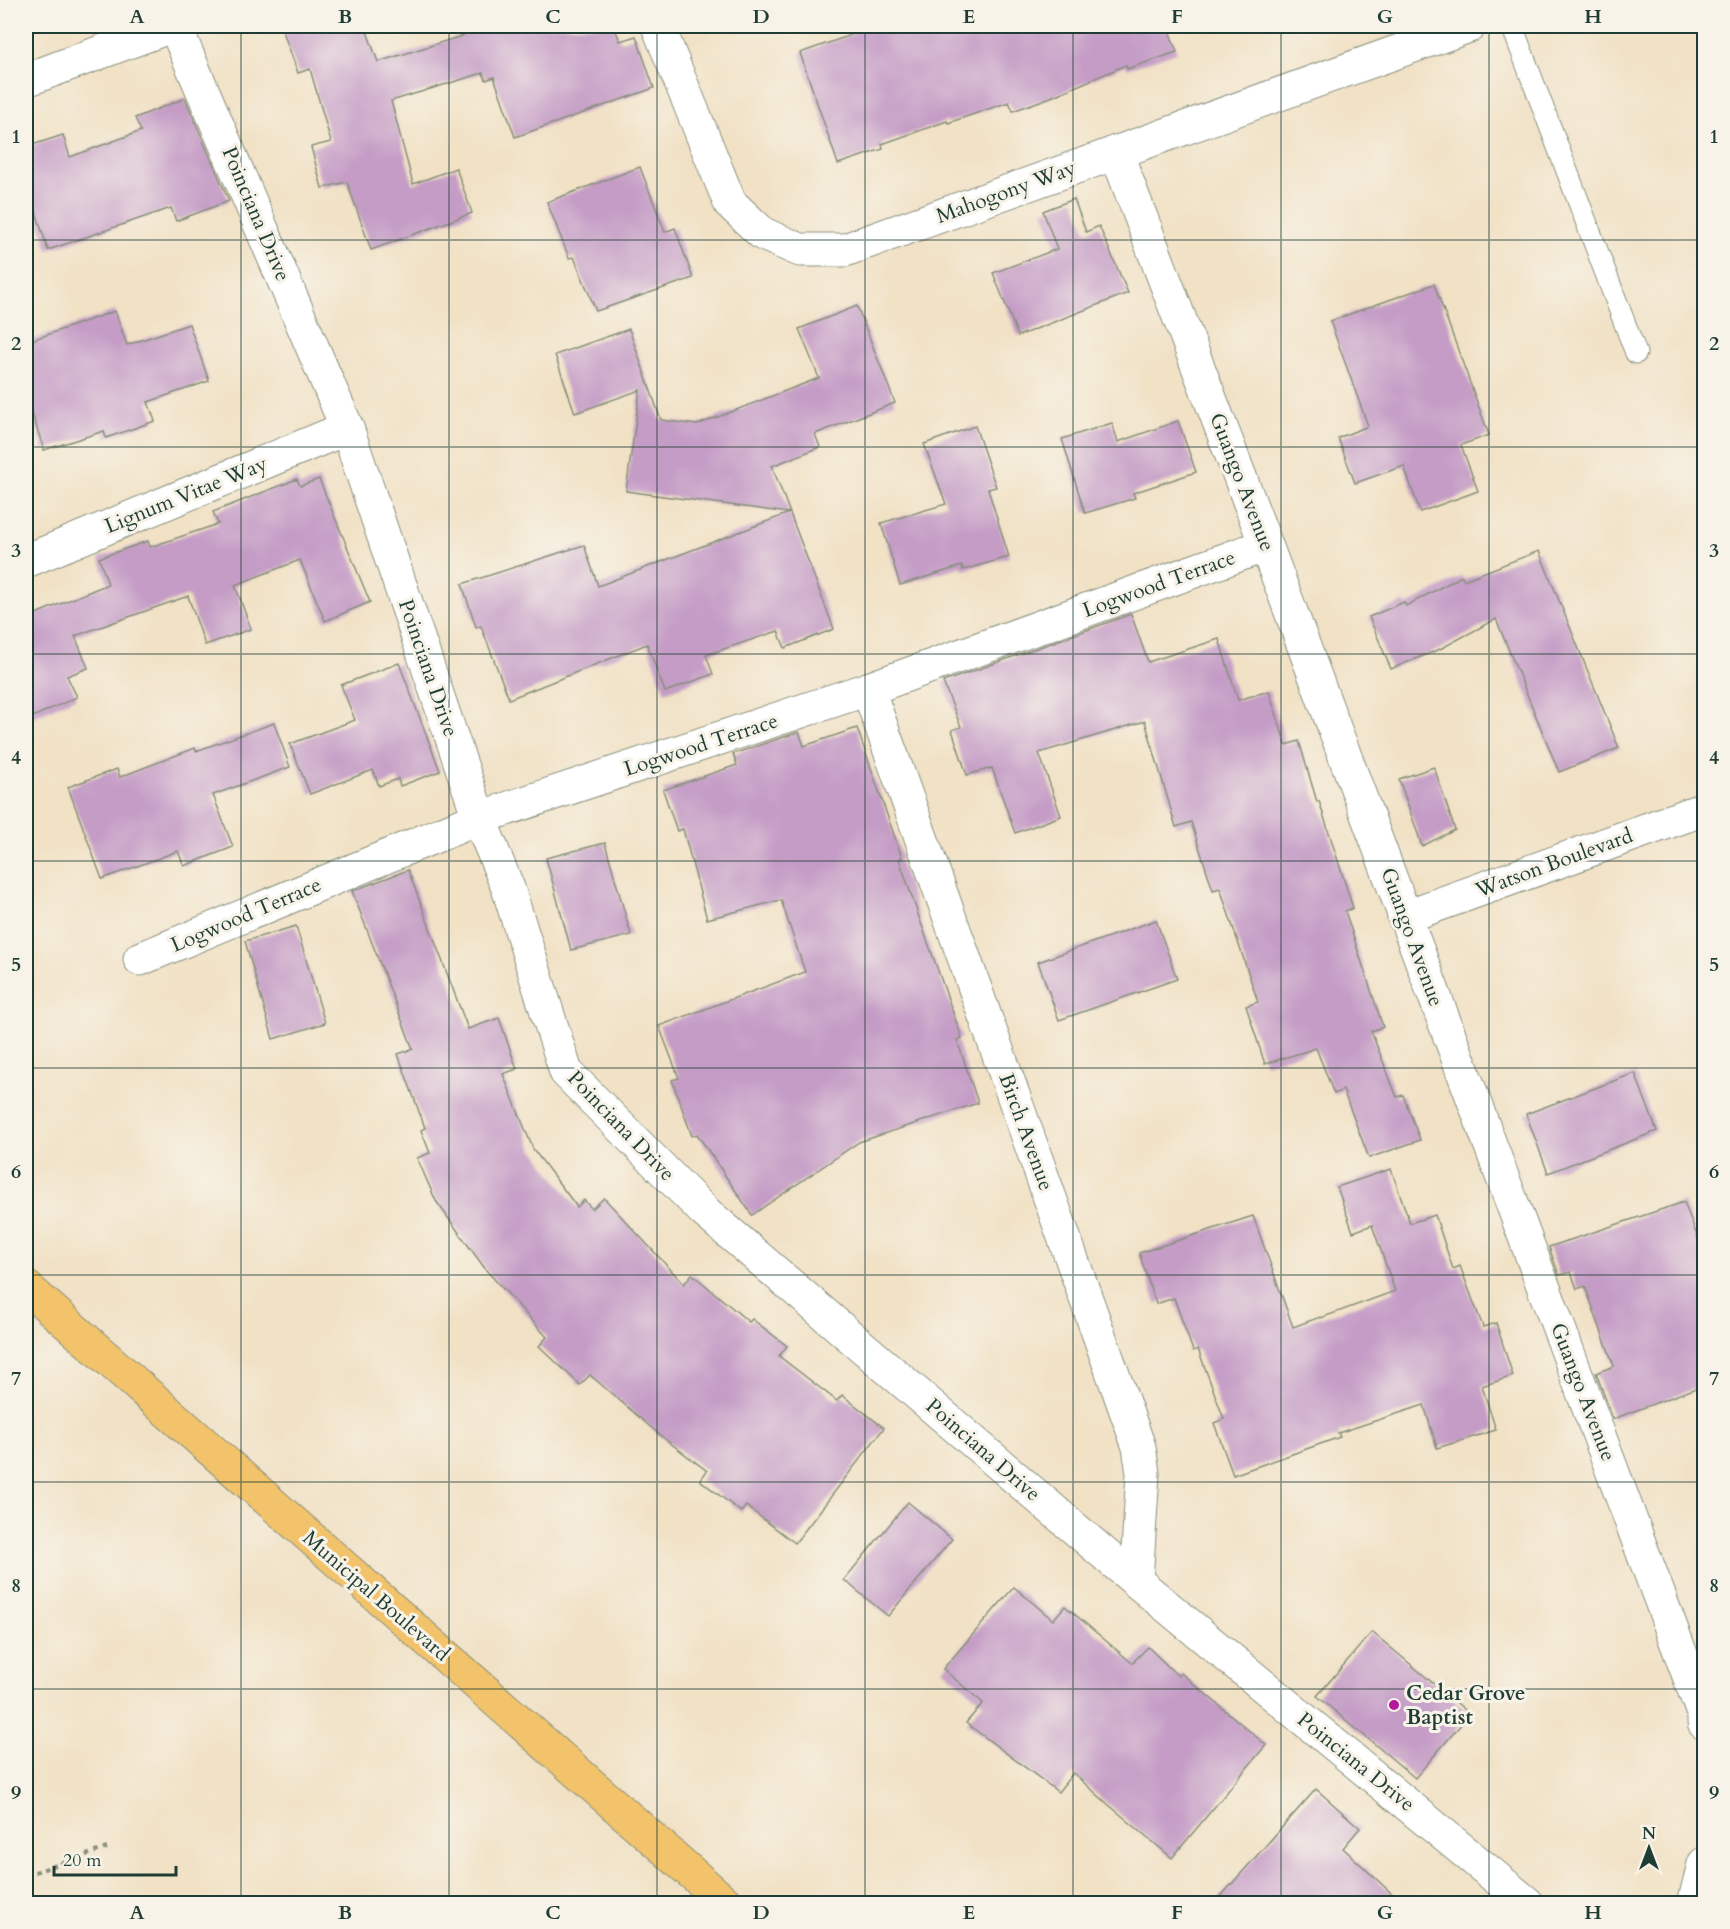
<svg xmlns="http://www.w3.org/2000/svg" width="1730" height="1929" font-family="Cardo,serif">
  <style>
    .building { fill: #c49cc6 }
    .lines { fill: none; stroke-linecap: round; stroke-linejoin: round }
    .lane-casing { stroke: #888f7c; stroke-width: 23 }
    .street-casing { stroke: #888f7c; stroke-width: 35 }
    .primary-casing { stroke: #888f7c; stroke-width: 35 }
    .path { stroke: #888f7c; stroke-width: 4; stroke-dasharray: 4.5 4.5; stroke-linecap: butt }
    .lane { stroke: #fff; stroke-width: 21 }
    .street { stroke: #fff; stroke-width: 33 }
    .primary { stroke: #f2c36a; stroke-width: 33 }
    .grid { fill: none; stroke: #1f3d34; stroke-width: 1.5; stroke-opacity: 0.55 }
    .poi-dot { fill: #b5179e; stroke: #f7f3e8; stroke-width: 2 }
    .labels { text-anchor: middle; dominant-baseline: central; stroke-width: 6; stroke-linejoin: round; paint-order: stroke }
    .street-label { font-size: 21px; fill: #1f3d34; stroke: #f7f3e8 }
    .poi-label { font-size: 21px; font-weight: bold; fill: #1f3d34; stroke: #f7f3e8; text-anchor: start }
    .neatline { fill: none; stroke: #1f3d34; stroke-width: 2 }
    .grid-label { font-size: 20px; text-anchor: middle; font-weight: bold; fill: #1f3d34 }
  </style>
  <rect width="100%" height="100%" fill="#f7f3e8"/>
  <filter id="ink" filterUnits="userSpaceOnUse"><feTurbulence type="fractalNoise" baseFrequency=".0167" numOctaves="2"/><feDisplacementMap in="SourceGraphic" scale="12" xChannelSelector="R" yChannelSelector="G"/><feConvolveMatrix kernelMatrix="1 2 1 2 8 2 1 2 1" color-interpolation-filters="sRGB"/></filter>
  <filter id="wash" filterUnits="userSpaceOnUse"><feTurbulence type="fractalNoise" baseFrequency=".008" numOctaves="4" result="noise"/><feDisplacementMap in="SourceGraphic" scale="24" xChannelSelector="R" yChannelSelector="G"/><feGaussianBlur stdDeviation="1.35" result="paint"/><feColorMatrix in="noise" values="0 0 0 0 0 0 0 0 0 0 0 0 0 0 0 0 0 1.4 0 .05"/><feComposite in="paint" operator="in"/></filter>
  <g filter="url(#wash)">
    <rect width="100%" height="100%" fill="#f1e1c5"/>
    <g id="blocks">
      <!-- building -->
      <g class="building">
        <polygon points="281,26 365,26 378,62 465,35 462,26 614,26 620,41 636,36 654,88 515,137 494,77 486,80 483,73 391,101 413,184 456,168 472,213 371,250 347,182 322,188 311,147 331,142 310,69 298,73"/>
        <polygon points="851,26 1167,26 1177,52 1127,69 1126,65 1051,97 1013,111 1009,102 948,123 947,121 882,144 883,149 838,164 800,53 854,34"/>
        <polygon points="185,98 229,201 176,221 171,208 48,250 26,180 26,147 63,135 70,157 141,131 135,118"/>
        <polygon points="640,167 665,232 675,228 693,278 596,311 574,257 569,258 547,202"/>
        <polygon points="1074,199 1086,232 1099,226 1128,293 1018,336 993,273 1057,249 1043,211"/>
        <polygon points="1434,284 1489,435 1461,445 1478,491 1420,512 1404,466 1355,483 1338,438 1368,426 1330,321"/>
        <polygon points="857,306 895,403 815,434 820,447 772,466 834,629 785,648 778,631 706,655 713,674 665,692 647,644 509,699 481,626 476,627 462,584 584,545 598,586 789,513 626,491 640,390 575,413 555,355 629,329 661,420 697,425 819,378 799,329"/>
        <polygon points="115,311 127,345 189,324 209,381 148,402 155,421 106,438 104,431 44,450 26,395 26,342"/>
        <polygon points="1178,421 1196,472 1133,493 1135,498 1085,513 1062,439 1112,423 1118,442"/>
        <polygon points="975,426 996,487 988,489 1009,557 963,570 962,566 900,585 881,523 946,504 924,444"/>
        <polygon points="297,479 300,486 319,479 370,602 325,621 300,560 235,585 251,629 205,645 188,596 75,636 88,668 67,676 77,697 26,720 26,618 108,584 99,558 148,541 150,547 218,524 213,512"/>
        <polygon points="1539,551 1619,748 1559,772 1496,619 1440,649 1391,669 1369,617 1404,602 1406,606 1462,576 1464,580"/>
        <polygon points="1131,614 1148,662 1219,639 1238,700 1269,691 1286,745 1299,741 1317,802 1319,801 1353,908 1345,911 1383,1027 1371,1031 1397,1097 1403,1095 1420,1140 1369,1158 1343,1090 1334,1094 1316,1048 1265,1064 1246,1006 1258,1002 1220,888 1213,890 1191,822 1176,827 1145,721 1039,753 1061,816 1015,833 992,768 967,775 952,730 961,727 943,682"/>
        <polygon points="399,663 440,771 400,786 398,779 379,786 373,770 310,794 290,744 355,720 341,685"/>
        <polygon points="274,723 290,767 213,795 233,847 184,866 178,851 102,879 68,787 117,769 120,777 195,748 196,751"/>
        <polygon points="857,728 902,858 899,859 920,920 962,1038 957,1040 978,1103 859,1142 752,1215 697,1134 692,1136 672,1080 679,1078 659,1026 805,972 781,900 707,919 683,829 677,831 663,790 737,765 733,754 799,732 804,746"/>
        <polygon points="1434,767 1455,830 1422,846 1399,779"/>
        <polygon points="605,843 631,935 571,950 546,858"/>
        <polygon points="408,870 468,1029 499,1018 517,1069 503,1074 533,1149 577,1207 584,1200 592,1209 604,1198 684,1284 692,1274 749,1322 752,1319 787,1346 779,1356 837,1401 842,1395 884,1428 795,1543 746,1506 741,1512 700,1480 707,1471 661,1436 590,1375 580,1385 539,1346 547,1337 486,1270 436,1201 417,1158 430,1153 421,1130 425,1128 398,1054 413,1049 352,891"/>
        <polygon points="1156,920 1177,979 1059,1020 1038,962"/>
        <polygon points="296,926 325,1023 273,1039 245,941"/>
        <polygon points="1635,1073 1657,1131 1548,1173 1526,1114"/>
        <polygon points="1391,1169 1410,1223 1435,1215 1453,1269 1460,1266 1483,1327 1496,1323 1513,1376 1482,1386 1496,1430 1437,1448 1424,1405 1338,1433 1340,1437 1233,1475 1214,1423 1224,1419 1198,1349 1193,1351 1174,1298 1156,1304 1139,1253 1253,1216 1293,1327 1320,1317 1321,1318 1395,1291 1372,1225 1353,1232 1337,1187"/>
        <polygon points="1684,1202 1704,1254 1704,1385 1613,1419 1596,1373 1614,1366 1585,1286 1577,1289 1571,1272 1559,1275 1549,1247"/>
        <polygon points="908,1502 952,1539 888,1616 844,1580"/>
        <polygon points="1014,1587 1053,1620 1065,1606 1132,1663 1148,1647 1178,1676 1181,1673 1266,1745 1172,1858 1109,1805 1073,1773 1058,1792 966,1723 983,1703 943,1669"/>
        <polygon points="1372,1632 1470,1714 1415,1778 1317,1696"/>
        <polygon points="1316,1789 1360,1828 1343,1848 1403,1904 1214,1904"/>
      </g>
    </g>
  </g>
  <g filter="url(#ink)">
    <use href="#blocks" fill-opacity="0" stroke="#888f7c" stroke-width="1.5"/>
    <g class="lines">
      <!-- lane casing -->
      <g class="lane-casing">
        <polyline id="lane" points="1512,26 1636,353"/>
      </g>
      <!-- street casing -->
      <g class="street-casing">
        <g id="street">
          <polyline points="175,26 347,428 479,818 508,888 566,1072 704,1211 1136,1581 1528,1904"/>
          <polyline points="658,26 730,203 763,234 800,250 845,250 1469,26"/>
          <polyline points="26,80 171,26"/>
          <polyline points="1116,152 1266,545 1704,1716 1704,1723"/>
          <polyline points="26,561 347,428"/>
          <polyline points="868,689 1139,1447 1143,1473 1136,1581"/>
          <polyline points="1404,917 1704,809"/>
          <polyline points="140,959 479,818 868,689 1266,545"/>
          <polyline points="1694,1904 1704,1864"/>
        </g>
      </g>
      <!-- primary casing -->
      <g class="primary-casing">
        <polyline id="primary" points="26,1287 727,1904"/>
      </g>
      <!-- path -->
      <polyline class="path" points="26,1875 107,1848"/>
      <!-- lane -->
      <use href="#lane" class="lane"/>
      <!-- street -->
      <use href="#street" class="street"/>
      <!-- primary -->
      <use href="#primary" class="primary"/>
    </g>
  </g>
  <!-- grid -->
  <path class="grid" d="M241 26V1904M449 26V1904M657 26V1904M865 26V1904M1073 26V1904M1281 26V1904M1489 26V1904M26 240H1704M26 447H1704M26 654H1704M26 861H1704M26 1068H1704M26 1275H1704M26 1482H1704M26 1689H1704"/>
  <!-- markers -->
  <circle class="poi-dot" cx="1394" cy="1705" r="6"/>
  <g class="labels">
    <!-- street labels -->
    <g class="street-label">
      <text transform="translate(1006 192) rotate(-20)">Mahogony Way</text>
      <text transform="translate(256 214) rotate(67)">Poinciana Drive</text>
      <text transform="translate(1242 482) rotate(69)">Guango Avenue</text>
      <text transform="translate(186 495) rotate(-22)">Lignum Vitae Way</text>
      <text transform="translate(1159 584) rotate(-20)">Logwood Terrace</text>
      <text transform="translate(428 668) rotate(71)">Poinciana Drive</text>
      <text transform="translate(701 745) rotate(-18)">Logwood Terrace</text>
      <text transform="translate(1554 863) rotate(-20)">Watson Boulevard</text>
      <text transform="translate(246 915) rotate(-23)">Logwood Terrace</text>
      <text transform="translate(1412 937) rotate(70)">Guango Avenue</text>
      <text transform="translate(621 1126) rotate(46)">Poinciana Drive</text>
      <text transform="translate(1026 1132) rotate(70)">Birch Avenue</text>
      <text transform="translate(1583 1392) rotate(69)">Guango Avenue</text>
      <text transform="translate(983 1450) rotate(41)">Poinciana Drive</text>
      <text transform="translate(376 1596) rotate(41)">Municipal Boulevard</text>
      <text transform="translate(1356 1762) rotate(39)">Poinciana Drive</text>
    </g>
    <!-- poi labels -->
    <g class="poi-label">
      <text x="1406" y="1693">Cedar Grove<tspan x="1406" dy="24">Baptist</tspan></text>
    </g>
  </g>
  <!-- margin -->
  <rect width="1730" height="1929" fill="none" stroke="#f7f3e8" stroke-width="66"/>
  <!-- north arrow -->
  <g transform="translate(1649 1848)" stroke="#f7f3e8" stroke-width="4.5" paint-order="stroke">
  <path d="M0-4.5L10 22L0 15L-10 22Z" fill="#1f3d34"/>
  <text y="-9" font-size="16" font-weight="bold" text-anchor="middle" fill="#1f3d34">N</text>
  </g>
  <!-- scale -->
  <path d="M54 1866v9h122v-9" fill="none" stroke="#1f3d34" stroke-width="3"/>
  <text x="63" y="1866" font-size="18" fill="#1f3d34" stroke="#f7f3e8" stroke-width="4.5" paint-order="stroke">20 m</text>
  <rect x="33" y="33" width="1664" height="1863" class="neatline"/>
  <g class="grid-label">
    <text x="137" y="23">A</text>
    <text x="345" y="23">B</text>
    <text x="553" y="23">C</text>
    <text x="761" y="23">D</text>
    <text x="969" y="23">E</text>
    <text x="1177" y="23">F</text>
    <text x="1385" y="23">G</text>
    <text x="1593" y="23">H</text>
    <text x="16" y="143">1</text>
    <text x="1714" y="143">1</text>
    <text x="16" y="350">2</text>
    <text x="1714" y="350">2</text>
    <text x="16" y="557">3</text>
    <text x="1714" y="557">3</text>
    <text x="16" y="764">4</text>
    <text x="1714" y="764">4</text>
    <text x="16" y="971">5</text>
    <text x="1714" y="971">5</text>
    <text x="16" y="1178">6</text>
    <text x="1714" y="1178">6</text>
    <text x="16" y="1385">7</text>
    <text x="1714" y="1385">7</text>
    <text x="16" y="1592">8</text>
    <text x="1714" y="1592">8</text>
    <text x="16" y="1799">9</text>
    <text x="1714" y="1799">9</text>
    <text x="137" y="1919">A</text>
    <text x="345" y="1919">B</text>
    <text x="553" y="1919">C</text>
    <text x="761" y="1919">D</text>
    <text x="969" y="1919">E</text>
    <text x="1177" y="1919">F</text>
    <text x="1385" y="1919">G</text>
    <text x="1593" y="1919">H</text>
  </g>
</svg>
